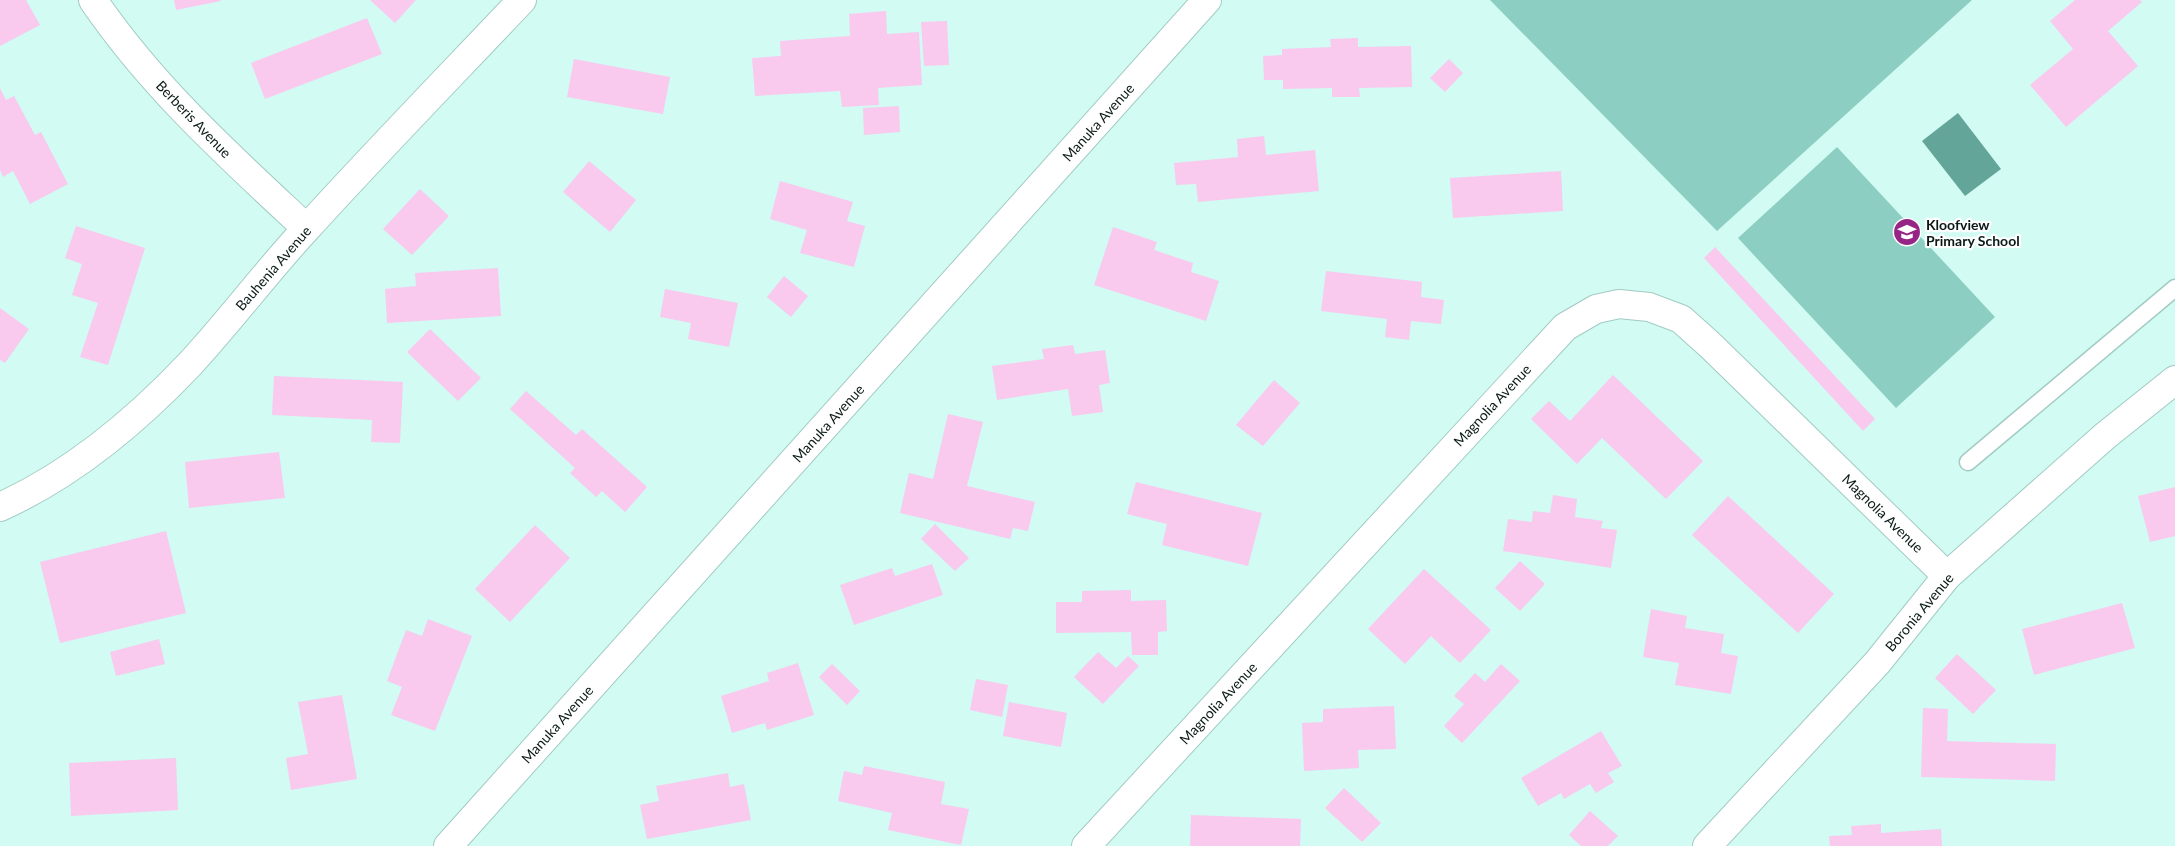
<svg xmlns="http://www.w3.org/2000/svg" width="2175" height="846" font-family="Lato,sans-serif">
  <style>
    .green { fill: #8dcec2 }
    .water { fill: #64a59a }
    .building { fill: #f9caee }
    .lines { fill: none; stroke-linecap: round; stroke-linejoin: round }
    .service-casing { stroke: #a2cbc3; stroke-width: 19 }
    .minor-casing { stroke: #a2cbc3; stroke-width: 30 }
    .service { stroke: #fff; stroke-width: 16 }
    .minor { stroke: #fff; stroke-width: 28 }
    .labels { text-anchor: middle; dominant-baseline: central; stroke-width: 4.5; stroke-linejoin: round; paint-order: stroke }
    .street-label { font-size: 14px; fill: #091916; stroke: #fefefe }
    .poi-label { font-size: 14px; font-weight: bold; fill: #091916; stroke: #fefefe; text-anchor: start }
  </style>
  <rect width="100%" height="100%" fill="#d1fbf3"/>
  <!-- green -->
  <g class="green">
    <polygon points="1490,0 1972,0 1717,231"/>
    <polygon points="1837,147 1995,317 1896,408 1738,238"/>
  </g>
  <!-- water -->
  <polygon class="water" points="1958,113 2001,169 1965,196 1922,141"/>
  <!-- building -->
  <g class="building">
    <polygon points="0,0 26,0 40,25 0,46"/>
    <polygon points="174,0 220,0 221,1 176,10"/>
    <polygon points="370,0 416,0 395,23"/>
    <polygon points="2075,0 2140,0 2142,2 2108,31 2138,66 2066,127 2030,85 2073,49 2050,21"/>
    <polygon points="886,11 887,34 919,32 922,85 878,88 879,105 842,107 840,91 755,96 752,58 781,56 780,41 850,36 849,14"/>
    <polygon points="367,18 382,54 265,99 251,63"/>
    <polygon points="947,21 949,65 924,66 921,22"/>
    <polygon points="1358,38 1358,47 1411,46 1412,87 1359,88 1360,97 1332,97 1332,88 1283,89 1283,80 1264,80 1263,56 1282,55 1282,49 1331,47 1330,39"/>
    <polygon points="574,59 670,77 663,114 567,97"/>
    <polygon points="1449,59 1463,73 1445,92 1430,78"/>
    <polygon points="0,88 6,100 14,96 35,135 41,132 68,184 30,204 13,171 3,177 0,170"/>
    <polygon points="899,106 900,132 864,135 863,108"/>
    <polygon points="1264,136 1266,155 1315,150 1319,191 1198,202 1196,184 1176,185 1174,163 1238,157 1237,139"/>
    <polygon points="589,161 636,200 610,232 563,192"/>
    <polygon points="1561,171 1563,211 1453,218 1450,178"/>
    <polygon points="780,181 853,202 847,221 865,226 854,267 800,253 807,230 770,219"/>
    <polygon points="420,189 449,216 412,255 383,229"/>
    <polygon points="76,226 145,248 108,365 80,357 98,303 72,295 82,264 65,258"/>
    <polygon points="1113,227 1157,242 1154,250 1193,263 1191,272 1219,281 1206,321 1094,285"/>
    <polygon points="1715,247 1875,419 1863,431 1704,258"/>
    <polygon points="498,268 501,316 387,323 385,289 416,286 415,273"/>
    <polygon points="1326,271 1422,282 1421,297 1444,300 1441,324 1411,321 1409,340 1385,337 1387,319 1321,311"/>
    <polygon points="784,276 808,296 791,317 767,297"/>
    <polygon points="665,289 738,303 729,347 688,339 691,323 660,317"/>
    <polygon points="0,308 29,329 5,363 0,360"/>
    <polygon points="430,329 481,378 458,401 407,352"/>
    <polygon points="1073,345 1075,354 1105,350 1110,383 1099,385 1103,412 1072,416 1068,389 997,400 992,366 1044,359 1042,349"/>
    <polygon points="1613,375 1703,461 1666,499 1602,438 1577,464 1531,419 1549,401 1570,421"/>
    <polygon points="274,376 403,382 400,443 371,442 372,420 272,415"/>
    <polygon points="1274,380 1300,403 1263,446 1236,425"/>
    <polygon points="526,391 576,435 582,429 647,487 625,512 602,491 596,497 570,473 575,468 510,409"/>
    <polygon points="948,414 983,422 967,486 1035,502 1028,531 1013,528 1010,539 900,513 909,473 933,479"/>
    <polygon points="279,452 285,498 189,508 185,462"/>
    <polygon points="1136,482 1262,513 1248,566 1162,545 1167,524 1127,514"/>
    <polygon points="2175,487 2175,536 2150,542 2138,496"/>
    <polygon points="1553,495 1577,499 1575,517 1603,521 1601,528 1617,530 1611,568 1503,551 1508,519 1532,522 1533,511 1550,513"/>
    <polygon points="1728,496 1834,594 1798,633 1692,535"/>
    <polygon points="935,524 969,558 955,571 921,539"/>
    <polygon points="535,525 570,558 510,622 475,589"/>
    <polygon points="166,531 186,613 60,643 40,562"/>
    <polygon points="1520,561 1545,584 1520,611 1495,588"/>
    <polygon points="932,564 943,595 854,625 840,585 892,568 895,576"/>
    <polygon points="1424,569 1491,630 1460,663 1431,636 1405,664 1368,629"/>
    <polygon points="1131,590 1131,601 1166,600 1167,631 1158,632 1158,655 1132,655 1131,632 1056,633 1056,602 1082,602 1082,591"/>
    <polygon points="2122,603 2135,648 2034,675 2022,629"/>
    <polygon points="1651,609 1687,616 1685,628 1724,634 1721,653 1738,656 1731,694 1675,685 1679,663 1643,657"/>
    <polygon points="428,619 472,636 435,731 391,715 402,687 387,681 406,630 422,636"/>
    <polygon points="159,639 165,664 116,676 110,652"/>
    <polygon points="1098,652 1116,668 1128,656 1139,666 1103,704 1074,677"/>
    <polygon points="1957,654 1996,690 1973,714 1935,678"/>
    <polygon points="798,663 814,715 767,730 765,723 732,733 721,696 769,681 767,673"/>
    <polygon points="832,664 860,691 847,705 819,677"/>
    <polygon points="1501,664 1520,681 1462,743 1444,726 1464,704 1454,696 1475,673 1485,682"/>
    <polygon points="976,679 1008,685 1002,717 970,710"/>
    <polygon points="342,695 357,779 291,790 286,758 308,754 298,702"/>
    <polygon points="1009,702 1067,713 1061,747 1003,736"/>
    <polygon points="1394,706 1396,749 1358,750 1359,768 1304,771 1302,723 1323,722 1323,709"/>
    <polygon points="1923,708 1948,709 1947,741 2056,744 2055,781 1921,777"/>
    <polygon points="1601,731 1622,766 1608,773 1614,782 1596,793 1590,784 1564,799 1561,793 1538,806 1521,778"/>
    <polygon points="176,758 178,810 71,816 69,763"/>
    <polygon points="864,766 945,782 941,804 969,809 961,845 888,830 892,813 838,801 844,771 862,775"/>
    <polygon points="728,773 730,787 744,784 751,820 647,839 640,805 659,801 656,786"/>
    <polygon points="1344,788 1381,823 1362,842 1325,808"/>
    <polygon points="1590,811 1618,836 1608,846 1581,846 1569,835"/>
    <polygon points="1191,815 1301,819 1300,846 1190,846"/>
    <polygon points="1881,824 1881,833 1941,829 1942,846 1830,846 1829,836 1852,835 1851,826"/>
  </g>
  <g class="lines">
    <!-- service casing -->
    <g class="service-casing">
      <polyline id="service" points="1968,462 2175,288"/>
    </g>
    <!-- minor casing -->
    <g class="minor-casing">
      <g id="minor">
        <path d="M93 0C153 88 229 156 306 228"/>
        <path d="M0 507C73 474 134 423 189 365 230 321 266 272 307 228 377 151 450 76 522 0"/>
        <polyline points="448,846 1207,0"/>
        <polyline points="1086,846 1565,327 1596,309 1619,304 1649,307 1681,319 1710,345 1947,576"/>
        <polyline points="1707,846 1877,663 1947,576 2105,436 2175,380"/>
      </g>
    </g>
    <!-- service -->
    <use href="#service" class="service"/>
    <!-- minor -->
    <use href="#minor" class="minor"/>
  </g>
  <!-- icons -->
  <defs>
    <g id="school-disc" transform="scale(1.4375)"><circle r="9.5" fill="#962585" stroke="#fefefe"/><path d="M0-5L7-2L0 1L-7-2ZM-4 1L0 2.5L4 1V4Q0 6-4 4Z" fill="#fff"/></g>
  </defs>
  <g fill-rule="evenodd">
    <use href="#school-disc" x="1907" y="232"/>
  </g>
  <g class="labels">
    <!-- street labels -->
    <g class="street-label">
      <text transform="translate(194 119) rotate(46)">Berberis Avenue</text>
      <text transform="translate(1098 122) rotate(-48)">Manuka Avenue</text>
      <text transform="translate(273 268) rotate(-49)">Bauhenia Avenue</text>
      <text transform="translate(1492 405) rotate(-47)">Magnolia Avenue</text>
      <text transform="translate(828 423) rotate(-48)">Manuka Avenue</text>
      <text transform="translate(1883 513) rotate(44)">Magnolia Avenue</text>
      <text transform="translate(1919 612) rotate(-50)">Boronia Avenue</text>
      <text transform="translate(1218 703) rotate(-47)">Magnolia Avenue</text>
      <text transform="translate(557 724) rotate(-48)">Manuka Avenue</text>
    </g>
    <!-- poi labels -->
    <g class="poi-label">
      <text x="1926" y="224">Kloofview<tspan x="1926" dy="16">Primary School</tspan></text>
    </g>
  </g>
</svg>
